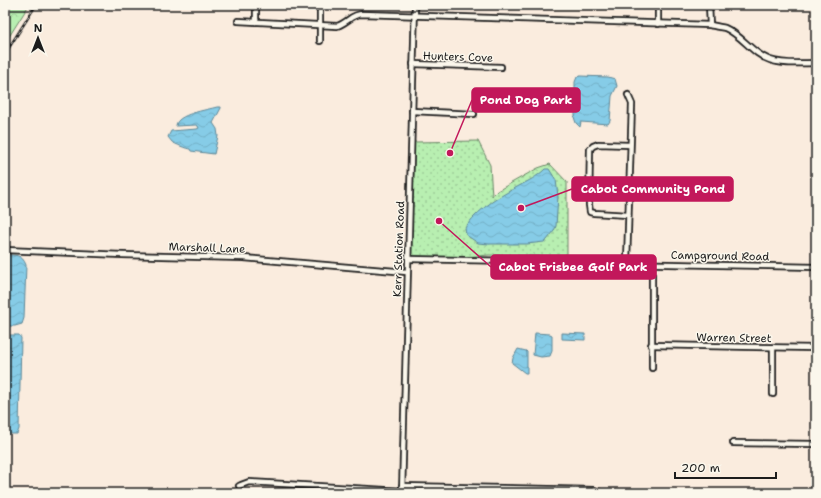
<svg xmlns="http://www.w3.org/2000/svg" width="821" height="498" font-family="'Shantell Sans',sans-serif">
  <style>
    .forest { fill: url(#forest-crowns); stroke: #6a8666 }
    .park { fill: url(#park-dots); stroke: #6a8666 }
    .water { fill: url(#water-waves); stroke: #5c8696 }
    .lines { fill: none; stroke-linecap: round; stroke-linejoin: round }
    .minor-casing { stroke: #1c1c1c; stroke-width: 8 }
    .minor { stroke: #fbf7ec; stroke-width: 4.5 }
    .rail-casing { stroke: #1c1c1c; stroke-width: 2.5 }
    .rail { stroke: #fbf7ec; stroke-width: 1; stroke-dasharray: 3; stroke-linecap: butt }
    .labels { text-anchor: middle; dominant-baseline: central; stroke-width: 3; stroke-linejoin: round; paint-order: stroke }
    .street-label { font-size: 11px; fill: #1c1c1c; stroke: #fbf7ec }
    .leader { fill: none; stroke: #c2185b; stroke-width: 1.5 }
    .callout-dot { fill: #c2185b; stroke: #fbf7ec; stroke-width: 1.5 }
    .callout { fill: #c2185b; stroke: #c2185b; stroke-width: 1.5 }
    .callout-label { font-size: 12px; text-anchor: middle; font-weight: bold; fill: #fff }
  </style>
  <defs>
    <pattern id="forest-crowns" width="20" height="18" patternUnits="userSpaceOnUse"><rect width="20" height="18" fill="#b8efb1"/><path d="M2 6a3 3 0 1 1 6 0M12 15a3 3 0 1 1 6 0" fill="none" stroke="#9ecc98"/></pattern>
    <pattern id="park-dots" width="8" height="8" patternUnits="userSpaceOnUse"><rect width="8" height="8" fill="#b8efb1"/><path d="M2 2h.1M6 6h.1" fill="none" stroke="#9ecc98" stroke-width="1.8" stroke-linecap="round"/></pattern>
    <pattern id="water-waves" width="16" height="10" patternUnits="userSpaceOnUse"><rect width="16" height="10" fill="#86cce7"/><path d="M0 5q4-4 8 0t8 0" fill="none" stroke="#73afc6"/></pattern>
  </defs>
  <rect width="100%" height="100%" fill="#faecde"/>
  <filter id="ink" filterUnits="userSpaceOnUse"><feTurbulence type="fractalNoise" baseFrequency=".025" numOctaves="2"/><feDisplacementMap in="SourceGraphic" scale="8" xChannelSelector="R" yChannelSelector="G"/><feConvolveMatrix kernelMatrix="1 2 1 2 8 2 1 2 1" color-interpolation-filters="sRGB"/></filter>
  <g filter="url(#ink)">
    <!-- forest -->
    <polygon class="forest" points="5,5 29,5 5,43"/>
    <!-- park -->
    <polygon class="park" points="478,141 490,165 492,196 497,191 538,168 550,164 567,182 567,257 489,255 443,259 408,259 414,142"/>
    <!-- water -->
    <g class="water">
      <polygon points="580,76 608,77 615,79 617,86 612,96 610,121 608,124 581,122 580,127 576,123 574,117 575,116 575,82 577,77"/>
      <path d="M217 107H221V108L213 123 217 129 218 136 214 154 191 151 190 149C187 149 175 144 172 142L168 137 171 131 197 129 199 128 198 126 196 125 176 126C176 114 207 110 217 107Z"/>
      <path d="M545 169H549L556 180 558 196 556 226 554 231 547 240 544 242 527 244H489L478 243 466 235 465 228 467 225C481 207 500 196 519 186 528 181 537 177 545 169Z"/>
      <path d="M5 255C15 255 22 254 26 265L24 318 22 324 15 326H5Z"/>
      <polygon points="535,333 550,334 552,335 552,351 550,356 541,357 533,355"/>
      <polygon points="562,333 585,334 585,340 562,339"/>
      <polygon points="5,335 19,335 21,338 19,429 17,434 5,434"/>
      <polygon points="518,349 526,351 527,352 527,373 525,373 512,363 513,358"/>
    </g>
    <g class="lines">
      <!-- minor casing -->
      <g class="minor-casing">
        <g id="minor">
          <polyline points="658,5 658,24"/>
          <polyline points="709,5 710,25"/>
          <path d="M238 21 337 26C347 23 352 14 362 14L710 25C714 26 720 27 725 28 742 35 752 54 770 60 784 65 802 63 816 63"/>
          <polyline points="256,22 256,5"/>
          <polyline points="320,41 320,5"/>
          <polyline points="413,64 501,67"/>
          <polyline points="412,111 474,114"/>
          <polyline points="628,215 594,213 590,212 589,205 590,149 593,146 598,144 630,145"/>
          <polyline points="5,250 122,255 244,258 407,272"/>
          <polyline points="408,259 816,267"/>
          <polyline points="627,262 632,104 628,95"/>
          <polyline points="652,263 652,368"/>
          <polyline points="651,345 816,348"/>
          <polyline points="773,348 773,394"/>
          <polyline points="733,443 816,444"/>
          <polyline points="239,486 241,485 249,482 402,491"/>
          <polyline points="402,486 594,490 601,493"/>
          <polyline points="402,493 415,5"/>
          <polyline points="430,493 430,487"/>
        </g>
      </g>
      <!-- minor -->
      <use href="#minor" class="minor"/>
      <!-- rail casing -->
      <g class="rail-casing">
        <polyline id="rail" points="5,54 36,5"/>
      </g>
      <!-- rail -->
      <use href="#rail" class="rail"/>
    </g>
  </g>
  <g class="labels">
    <!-- street labels -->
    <g class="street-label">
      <text transform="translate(458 57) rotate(2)">Hunters Cove</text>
      <text transform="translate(207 248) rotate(2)">Marshall Lane</text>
      <text transform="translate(399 249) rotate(-88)">Kerr Station Road</text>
      <text transform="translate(720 256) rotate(1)">Campground Road</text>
      <text transform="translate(734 338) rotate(1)">Warren Street</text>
    </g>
  </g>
  <!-- callouts -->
  <path class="leader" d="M450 153L472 100M521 208L572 189M439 221L491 267"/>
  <g class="callout-dot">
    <circle cx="450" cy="153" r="4"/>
    <circle cx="521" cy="208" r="4"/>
    <circle cx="439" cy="221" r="4"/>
  </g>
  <g class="callout">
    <rect x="472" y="88" width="108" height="24" rx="4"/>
    <rect x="572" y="177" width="161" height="24" rx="4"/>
    <rect x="491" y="255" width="165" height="24" rx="4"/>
  </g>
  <g class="callout-label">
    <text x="526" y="104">Pond Dog Park</text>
    <text x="653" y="193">Cabot Community Pond</text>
    <text x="573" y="271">Cabot Frisbee Golf Park</text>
  </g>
  <!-- margin -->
  <rect width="821" height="498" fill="none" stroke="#fbf7ec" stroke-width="20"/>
  <rect x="10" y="10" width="801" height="478" fill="none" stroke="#1c1c1c" stroke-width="1.5" filter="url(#ink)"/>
  <!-- north arrow -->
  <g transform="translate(38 38)" stroke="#fbf7ec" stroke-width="3" paint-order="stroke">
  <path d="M0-3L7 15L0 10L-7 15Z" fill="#1c1c1c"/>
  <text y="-6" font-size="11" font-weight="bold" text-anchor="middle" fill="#1c1c1c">N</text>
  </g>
  <!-- scale -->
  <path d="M675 472v6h101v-6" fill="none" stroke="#1c1c1c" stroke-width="2"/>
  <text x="681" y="472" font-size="12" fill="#1c1c1c" stroke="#fbf7ec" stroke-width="3" paint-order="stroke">200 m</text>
</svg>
